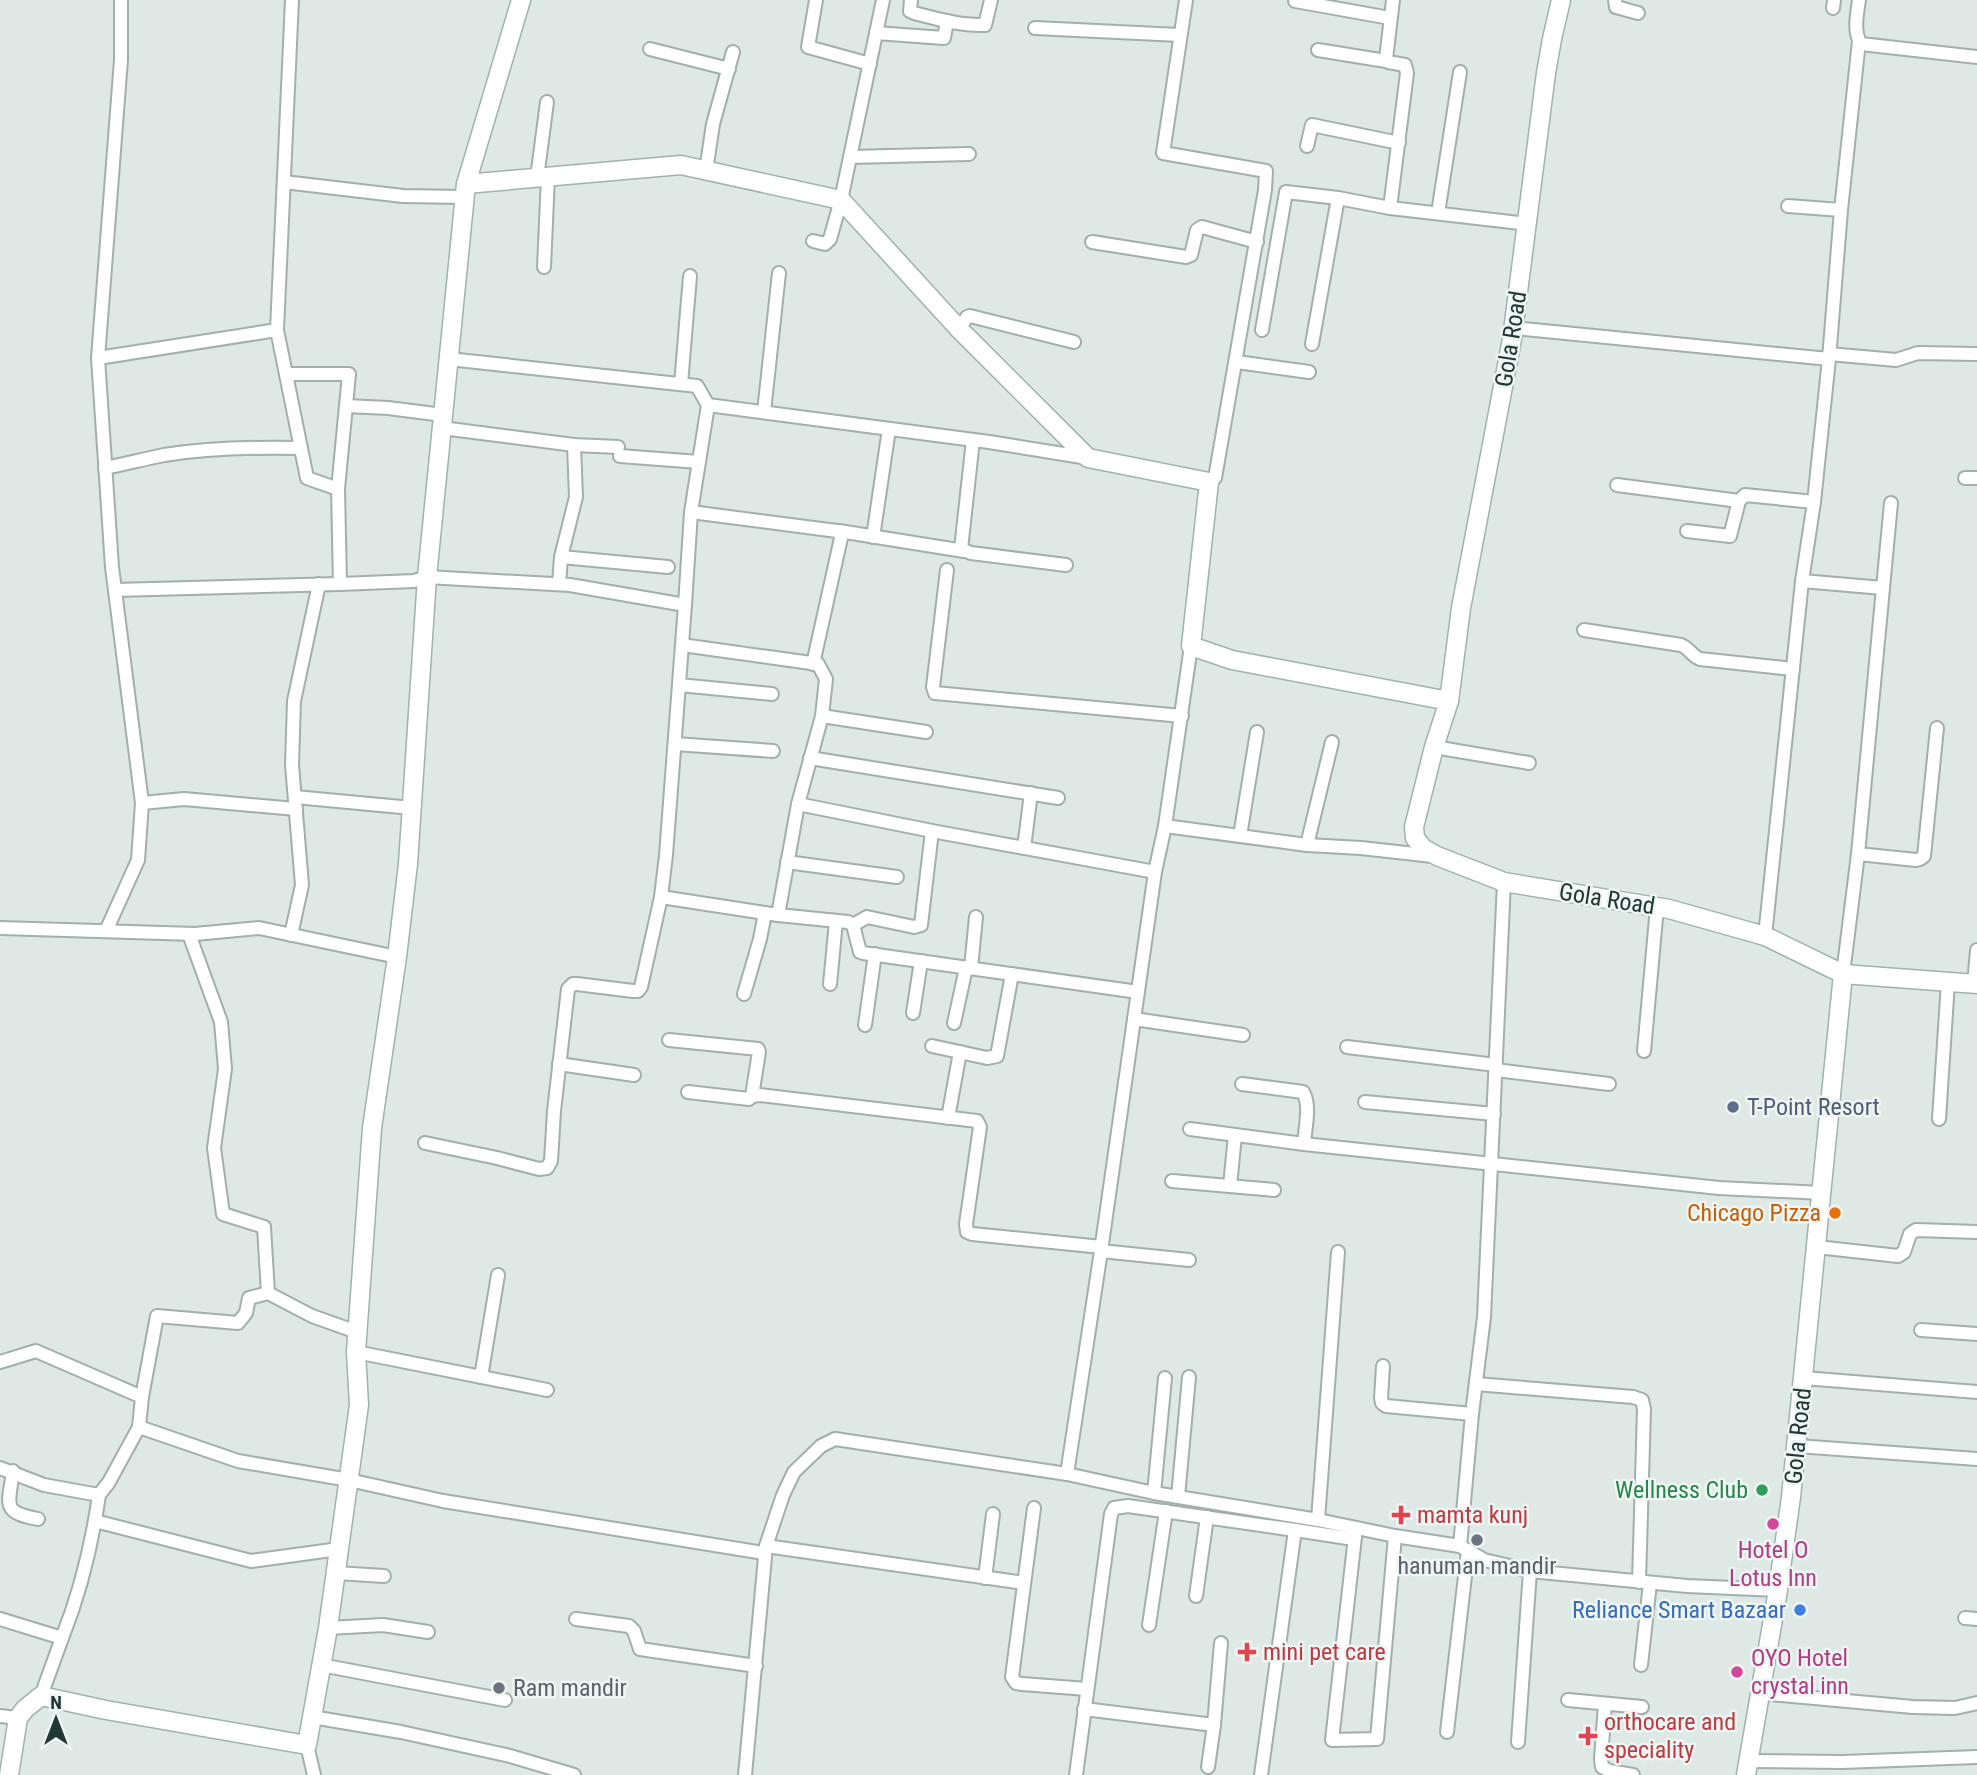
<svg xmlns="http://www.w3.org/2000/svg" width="1977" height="1775" font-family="'Roboto Condensed',sans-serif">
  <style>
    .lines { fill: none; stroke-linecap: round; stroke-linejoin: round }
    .street-casing { stroke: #a2afac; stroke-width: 16 }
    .secondary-casing { stroke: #9eb3ae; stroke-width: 21 }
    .street { stroke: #fff; stroke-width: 12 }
    .secondary { stroke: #fff; stroke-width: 18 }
    .service-dot { fill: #5c6f8a; stroke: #eef5f3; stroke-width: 2.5 }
    .food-dot { fill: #e8710a; stroke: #eef5f3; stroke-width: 2.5 }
    .leisure-dot { fill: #2e9e5b; stroke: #eef5f3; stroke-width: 2.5 }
    .health-dot { fill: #e0444e; stroke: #eef5f3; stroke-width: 2.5 }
    .hotel-dot { fill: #d1479c; stroke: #eef5f3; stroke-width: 2.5 }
    .worship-dot { fill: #6b7280; stroke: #eef5f3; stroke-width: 2.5 }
    .shop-dot { fill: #3f7fe0; stroke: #eef5f3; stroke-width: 2.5 }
    .labels { text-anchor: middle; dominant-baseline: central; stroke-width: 5; stroke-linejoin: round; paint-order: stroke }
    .street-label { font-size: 24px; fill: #213733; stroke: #eef5f3 }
    .service-label { font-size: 24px; fill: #4e5e75; stroke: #eef5f3; text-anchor: start }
    .food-label { font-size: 24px; fill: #c56008; stroke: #eef5f3; text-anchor: end }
    .leisure-label { font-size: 24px; fill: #27864d; stroke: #eef5f3; text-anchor: end }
    .health-label { font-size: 24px; fill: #be3a42; stroke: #eef5f3; text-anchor: start }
    .hotel-label { font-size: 24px; fill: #b23c85; stroke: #eef5f3 }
    .worship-label { font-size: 24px; fill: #5b616d; stroke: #eef5f3 }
    .shop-label { font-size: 24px; fill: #366cbe; stroke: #eef5f3; text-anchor: end }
  </style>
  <rect width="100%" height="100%" fill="#dee8e5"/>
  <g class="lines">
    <!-- street casing -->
    <g class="street-casing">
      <g id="street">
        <polyline points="816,0 808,47 870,64"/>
        <path d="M911 0 910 11 914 13C937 19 961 26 985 25L991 0"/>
        <polyline points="1186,0 1163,153 1266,171 1265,190 1215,478 1209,482"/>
        <polyline points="1615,0 1616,7 1638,13"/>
        <path d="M1859 0C1857 14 1853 32 1861 44L1977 57"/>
        <polyline points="1295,1 1390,18"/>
        <polyline points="1833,8 1834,0"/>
        <polyline points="1035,28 1179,35"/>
        <polyline points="876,33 944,38 947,21"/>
        <polyline points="650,49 729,69"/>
        <polyline points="1318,50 1386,61"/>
        <polyline points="1307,146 1312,125 1399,143"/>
        <polyline points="850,157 969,154"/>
        <polyline points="706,171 713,124 733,52"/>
        <polyline points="537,178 547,102"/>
        <polyline points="284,182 403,196 465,197"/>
        <polyline points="1788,206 1841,210"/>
        <polyline points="1390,208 1407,73 1405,65 1388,62 1386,59 1393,0"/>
        <polyline points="1438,213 1460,72"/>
        <polyline points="813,241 825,244 830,239 841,200 883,0"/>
        <polyline points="1092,242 1186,257 1191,255 1197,230 1202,227 1257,242"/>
        <polyline points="544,267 548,177"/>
        <polyline points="1514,328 1829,359"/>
        <polyline points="959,329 967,317 970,316 1074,342"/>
        <polyline points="277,330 307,478 338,489 340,584"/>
        <polyline points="1262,330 1286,192 1338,198 1390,208 1528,224"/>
        <polyline points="1312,344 1338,198"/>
        <polyline points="1829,354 1896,360 1918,353 1977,354"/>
        <polyline points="98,358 277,330 292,0"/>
        <polyline points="449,359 697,386 708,405"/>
        <polyline points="1237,362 1309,372"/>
        <polyline points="286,374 349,374 338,489"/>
        <polyline points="681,384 690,276"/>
        <polyline points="346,406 388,408 443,415"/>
        <polyline points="764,412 779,273"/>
        <polyline points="442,428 574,445 618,447"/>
        <polyline points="973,440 961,549 971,553 1066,565"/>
        <polyline points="620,456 699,462"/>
        <path d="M105 468C125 464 144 459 164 455 209 448 255 447 301 448"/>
        <polyline points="1965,478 1977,478"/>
        <polyline points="1617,485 1739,501"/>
        <polyline points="691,512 837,531 840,533 841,538 813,664"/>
        <polyline points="839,531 964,551"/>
        <polyline points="1687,531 1730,536 1739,501 1745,495 1814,502"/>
        <polyline points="873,537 889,429"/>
        <polyline points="561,557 668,567"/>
        <polyline points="947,570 933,687 935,693 1182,716"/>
        <polyline points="1802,581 1883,588"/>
        <polyline points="559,584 561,557 576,497 574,445"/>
        <polyline points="115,590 340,584 414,581 427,577 570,585 685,605 691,512 708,405 989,442 1088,458"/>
        <path d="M1584 630 1681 645C1689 648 1692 656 1700 659L1793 669"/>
        <polyline points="682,645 818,664 826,679 822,716 798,804 778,915"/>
        <polyline points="679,685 772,694"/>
        <polyline points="822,716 926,732"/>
        <polyline points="675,744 773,751"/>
        <polyline points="1434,747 1529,763"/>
        <polyline points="810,758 1058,798"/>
        <polyline points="295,797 412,808"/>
        <polyline points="142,803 184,799 296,809"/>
        <polyline points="798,804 932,831 1155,872"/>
        <polyline points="1165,826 1307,845 1361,848 1433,856"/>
        <polyline points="1240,836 1257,732"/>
        <polyline points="1307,845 1332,742"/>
        <polyline points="1024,848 1031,793"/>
        <polyline points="1858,854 1916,860 1920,859 1924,856 1937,728"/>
        <polyline points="787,862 897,877"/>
        <polyline points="661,897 778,915 848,922 853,925 860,952 863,953 1138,992"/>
        <polyline points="853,925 867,917 914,927 921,925 932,831"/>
        <polyline points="0,928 195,934 259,928 397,957"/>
        <polyline points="106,931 138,860 142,803 112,567 98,358 121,60 121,0"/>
        <polyline points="189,934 221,1022 225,1069 214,1148 223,1214 264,1227 268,1293 312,1316 357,1332"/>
        <polyline points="291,935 302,885 292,765 294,701 319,584"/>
        <polyline points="1765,936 1802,581 1814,502 1829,359 1841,210 1859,41"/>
        <polyline points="971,968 976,917"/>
        <polyline points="1843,974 1858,854 1891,503"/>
        <polyline points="830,984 836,921"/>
        <polyline points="1974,984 1977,950"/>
        <polyline points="744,994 760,939 765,913"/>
        <polyline points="913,1013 921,961"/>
        <polyline points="1134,1019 1243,1035"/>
        <polyline points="954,1023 966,968"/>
        <polyline points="865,1025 875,954"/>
        <polyline points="669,1040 758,1049 759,1052 752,1096"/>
        <polyline points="932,1046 987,1058 997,1056 1012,974"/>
        <polyline points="1347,1047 1496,1065"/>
        <polyline points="1644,1051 1657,907"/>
        <polyline points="559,1064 634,1075"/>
        <polyline points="1496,1070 1609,1084"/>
        <path d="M1242 1084 1303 1092C1311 1105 1305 1128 1304 1144"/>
        <polyline points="688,1092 749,1099 752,1096 760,1095 977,1121 980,1127 966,1224 967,1232 972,1234 1102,1247"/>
        <polyline points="1365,1102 1494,1114"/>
        <polyline points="948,1118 960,1052"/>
        <polyline points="1939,1119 1948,982"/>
        <polyline points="1190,1129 1304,1144 1719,1188 1822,1193"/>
        <polyline points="425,1143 497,1158 539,1169 547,1168 551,1161 554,1111 568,989 573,984 577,984 633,991 638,991 641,987 661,897 666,855 685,605"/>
        <polyline points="1172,1181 1274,1190"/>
        <polyline points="1230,1186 1235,1135"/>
        <polyline points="1817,1247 1898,1256 1904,1252 1910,1234 1916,1230 1977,1232"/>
        <polyline points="1101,1251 1189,1260"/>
        <polyline points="1921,1330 1977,1334"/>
        <polyline points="356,1352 547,1390"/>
        <polyline points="0,1362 36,1351 142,1397 139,1427 109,1482 99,1495"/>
        <polyline points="1383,1366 1381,1398 1382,1403 1386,1406 1472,1414"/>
        <polyline points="481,1377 498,1275"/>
        <polyline points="1804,1378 1977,1392"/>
        <polyline points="1476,1384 1633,1397 1642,1400 1644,1409 1639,1582"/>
        <polyline points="142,1397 157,1316 238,1323 246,1313 249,1298 268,1293"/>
        <polyline points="139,1427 238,1461 349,1480 443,1501 764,1553"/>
        <polyline points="1797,1446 1977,1459"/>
        <path d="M0 1468 44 1485 99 1495C92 1544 80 1593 62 1638"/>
        <path d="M13 1471C9 1504 0 1512 38 1519"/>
        <polyline points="1067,1474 1101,1251 1155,872 1165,826 1191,646"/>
        <polyline points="1154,1493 1165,1378"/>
        <polyline points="1178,1497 1189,1377"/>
        <polyline points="1034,1508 1012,1677 1016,1683 1022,1684 1087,1689"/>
        <polyline points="1318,1520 1338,1252"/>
        <polyline points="95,1521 251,1561 339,1549"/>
        <polyline points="1356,1528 1332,1740 1377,1739 1395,1536"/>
        <polyline points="766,1546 1024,1583"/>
        <polyline points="1460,1546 1472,1414 1484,1317 1504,882"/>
        <polyline points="336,1573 384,1576"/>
        <polyline points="985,1578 993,1514"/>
        <polyline points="1196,1596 1207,1517"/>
        <polyline points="1965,1618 1977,1619"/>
        <polyline points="0,1619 62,1638 41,1696"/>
        <polyline points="576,1619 629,1626 634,1631 640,1649 756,1666"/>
        <polyline points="1149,1625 1166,1511"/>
        <polyline points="328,1628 383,1625 428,1632"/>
        <polyline points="321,1665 505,1700"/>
        <polyline points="1641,1665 1650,1583"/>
        <polyline points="1759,1693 1913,1707 1955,1708 1977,1703"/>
        <polyline points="1568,1700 1642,1707"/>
        <polyline points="1605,1704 1601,1759 1602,1767 1609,1771 1633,1775"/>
        <polyline points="1084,1709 1214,1725"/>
        <polyline points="0,1716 18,1718"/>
        <polyline points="312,1717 401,1732 510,1756 574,1775"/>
        <polyline points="1447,1732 1468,1550"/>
        <polyline points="1518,1742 1530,1571"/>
        <polyline points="307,1745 314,1775"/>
        <polyline points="1748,1761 1842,1762 1977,1757"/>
        <polyline points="1208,1767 1214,1725 1221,1643"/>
        <polyline points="745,1775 766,1546 783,1495 794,1472 821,1446 835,1439 1067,1474 1154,1493 1318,1520 1395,1536 1460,1546 1484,1560 1530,1571 1687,1586 1778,1590"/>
        <polyline points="1076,1775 1111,1514 1114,1508 1128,1506 1295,1530"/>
        <polyline points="1261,1775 1295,1530 1354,1539"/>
      </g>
    </g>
    <!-- secondary casing -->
    <g class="secondary-casing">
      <g id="secondary">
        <polyline points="1561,0 1552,39 1546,73 1512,339 1461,608 1449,701 1434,747 1414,827 1415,838 1423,848 1437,856 1504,882 1669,909 1765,936 1843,974 1791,1497 1778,1590 1746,1775"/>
        <polyline points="466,184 681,165 841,200 959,329 1088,458 1209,482 1191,646 1232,660 1449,701"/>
        <polyline points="1843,974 1977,984"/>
        <polyline points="9,1775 18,1718 25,1709 41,1696 106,1710 307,1745 328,1628 359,1405 356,1352 372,1128 397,957 408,864 427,577 466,184 521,0"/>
      </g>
    </g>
    <!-- street -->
    <use href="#street" class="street"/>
    <!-- secondary -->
    <use href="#secondary" class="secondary"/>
  </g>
  <!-- markers -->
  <circle class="service-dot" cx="1733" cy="1107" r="7"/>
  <circle class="food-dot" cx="1835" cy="1213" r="7"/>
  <circle class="leisure-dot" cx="1762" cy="1490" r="7"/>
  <g class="health-dot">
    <path d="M1397.5 1504.5h7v7h7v7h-7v7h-7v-7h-7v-7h7z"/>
    <path d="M1243.5 1641.5h7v7h7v7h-7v7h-7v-7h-7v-7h7z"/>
    <path d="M1584.5 1725.5h7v7h7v7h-7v7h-7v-7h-7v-7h7z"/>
  </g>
  <g class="hotel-dot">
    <circle cx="1773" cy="1524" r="7"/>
    <circle cx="1737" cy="1672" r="7"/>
  </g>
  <g class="worship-dot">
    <circle cx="1477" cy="1540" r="7"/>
    <circle cx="499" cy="1688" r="7"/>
  </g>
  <circle class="shop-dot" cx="1800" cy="1610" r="7"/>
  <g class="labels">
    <!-- street labels -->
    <g class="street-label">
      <text transform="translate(1511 339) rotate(-81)">Gola Road</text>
      <text transform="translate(1607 899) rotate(9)">Gola Road</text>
      <text transform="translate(1798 1436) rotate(-84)">Gola Road</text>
    </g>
    <!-- service labels -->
    <g class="service-label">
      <text x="1747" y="1107">T-Point Resort</text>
    </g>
    <!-- food labels -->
    <g class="food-label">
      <text x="1821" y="1213">Chicago Pizza</text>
    </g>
    <!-- leisure labels -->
    <g class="leisure-label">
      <text x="1748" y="1490">Wellness Club</text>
    </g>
    <!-- health labels -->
    <g class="health-label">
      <text x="1417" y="1515">mamta kunj</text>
      <text x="1263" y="1652">mini pet care</text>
      <text x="1604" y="1722">orthocare and<tspan x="1604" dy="28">speciality</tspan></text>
    </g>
    <!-- hotel labels -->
    <g class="hotel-label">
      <text x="1773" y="1550">Hotel O<tspan x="1773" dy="28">Lotus Inn</tspan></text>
      <text x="1751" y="1658" text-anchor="start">OYO Hotel<tspan x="1751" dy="28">crystal inn</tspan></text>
    </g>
    <!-- worship labels -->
    <g class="worship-label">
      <text x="1477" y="1566">hanuman mandir</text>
      <text x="513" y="1688" text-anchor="start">Ram mandir</text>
    </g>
    <!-- shop labels -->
    <g class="shop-label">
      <text x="1786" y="1610">Reliance Smart Bazaar</text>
    </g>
  </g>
  <!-- north arrow -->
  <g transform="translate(56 1719)" stroke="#eef5f3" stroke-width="5" paint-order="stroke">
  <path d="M0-5L12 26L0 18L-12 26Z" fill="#213733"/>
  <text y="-10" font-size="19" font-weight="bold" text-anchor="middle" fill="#213733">N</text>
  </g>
</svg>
